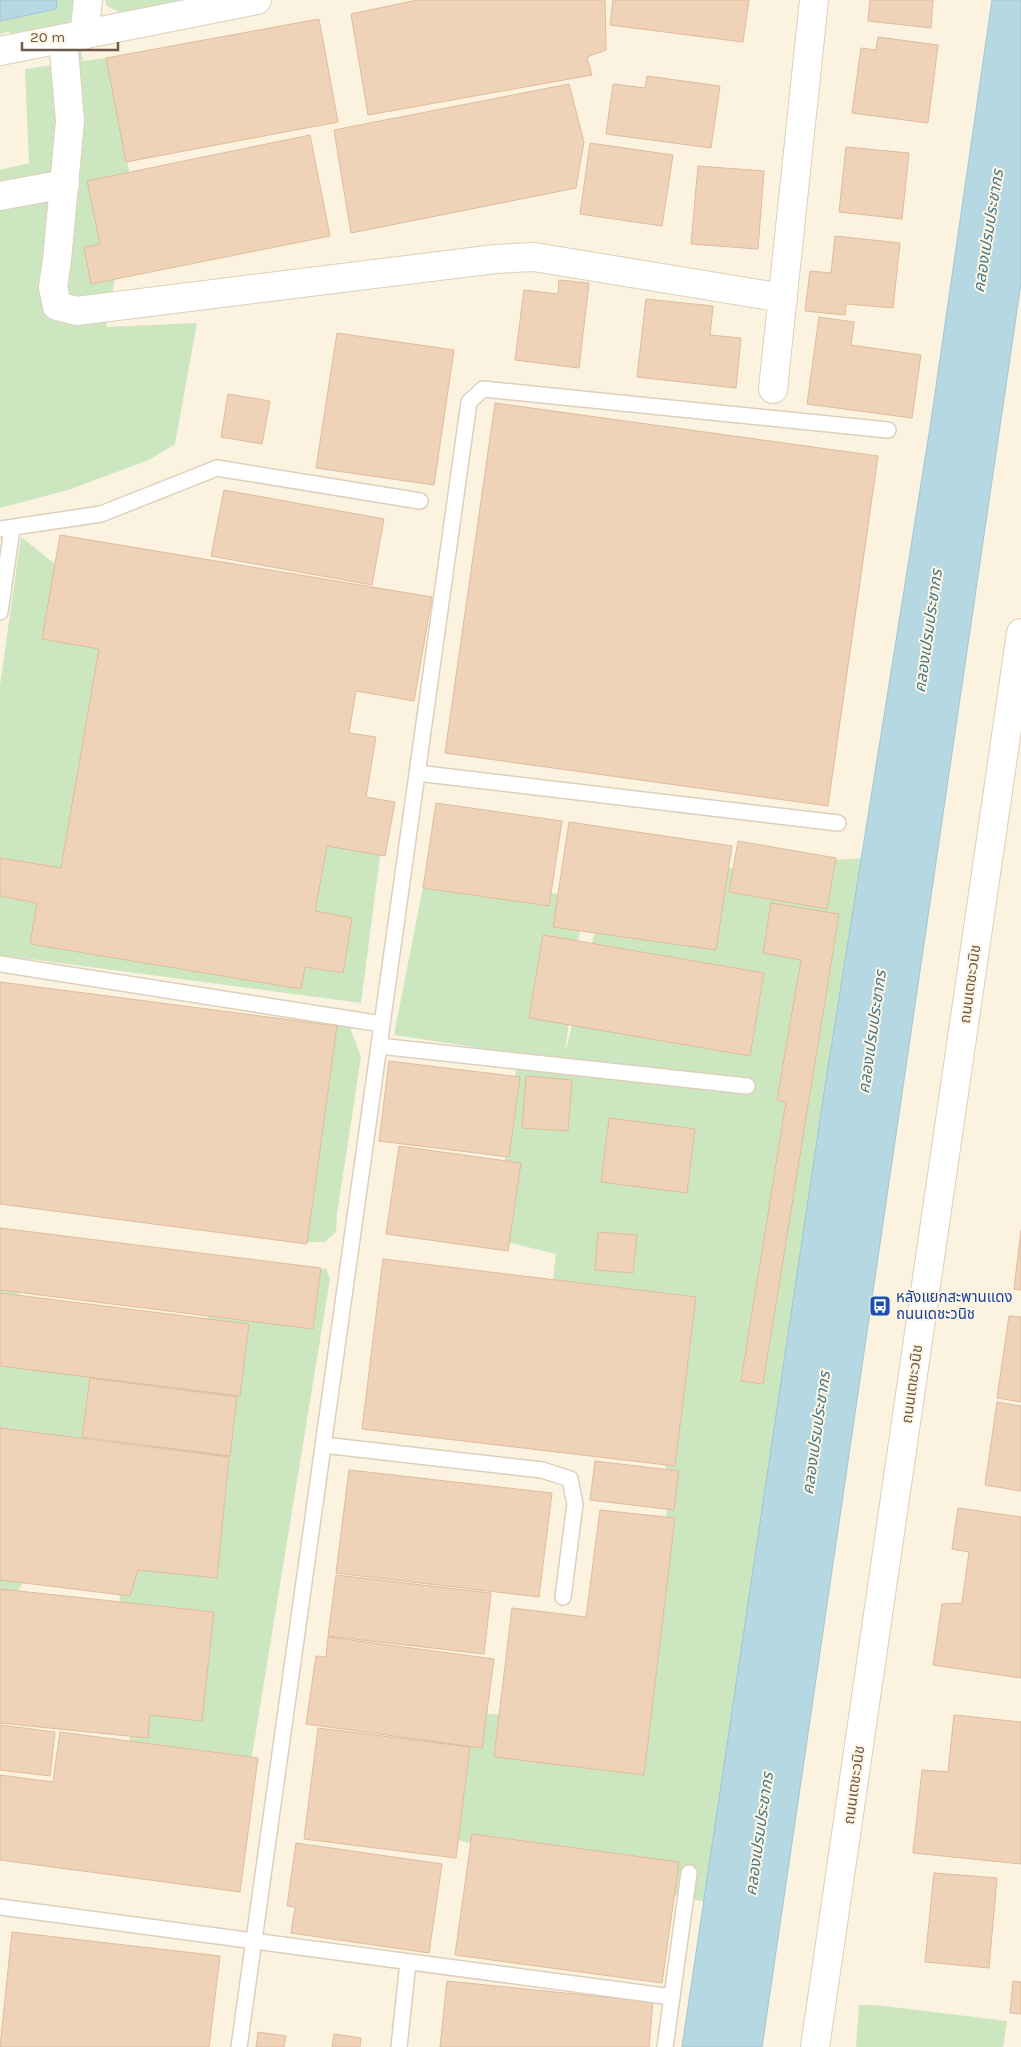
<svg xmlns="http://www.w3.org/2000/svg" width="1021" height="2047" font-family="Karla,'Noto Sans Thai',sans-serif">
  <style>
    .green { fill: #cce7c0 }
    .water { fill: #b6d8e2; stroke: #9dc6d4 }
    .building { fill: #eed3b9; stroke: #e0bb9a }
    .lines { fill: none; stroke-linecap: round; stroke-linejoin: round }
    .lane-casing { stroke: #decfbc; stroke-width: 18 }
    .street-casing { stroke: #decfbc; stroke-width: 30 }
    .secondary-casing { stroke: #dfceb8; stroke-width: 30 }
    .lane { stroke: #fff; stroke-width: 15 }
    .street { stroke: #fff; stroke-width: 28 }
    .secondary { stroke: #fff; stroke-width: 28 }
    .labels { text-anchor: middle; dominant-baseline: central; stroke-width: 4; stroke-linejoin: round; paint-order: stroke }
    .street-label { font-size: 15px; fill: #6f5a49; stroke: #fef6e5 }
    .transit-label { font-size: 15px; fill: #164399; stroke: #fef6e5; text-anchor: start }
    .water-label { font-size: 16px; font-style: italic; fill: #477889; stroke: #fef6e5 }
  </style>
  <rect width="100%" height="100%" fill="#fbf2e0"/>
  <!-- green -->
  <g class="green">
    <polygon points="0,0 73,0 83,61 106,58 132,185 106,327 197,323 175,444 149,460 68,490 0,508 0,170 29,163 25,69 82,61 8,32 0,34"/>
    <polygon points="105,0 177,0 177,2 119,12 107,6"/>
    <polygon points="21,537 384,826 361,1003 0,955 0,685"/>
    <polygon points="862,858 704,1902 434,1834 468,1713 632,1721 669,1498 664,1454 551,1295 556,1254 495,1239 516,1067 562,1060 394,1035 424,882 584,896 565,1054 597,922 704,870"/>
    <polygon points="315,1023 350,1027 361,1057 337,1214 336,1232 325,1242 288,1242"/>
    <polygon points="326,1268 330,1279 249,1774 131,1756 116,1548 217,1294"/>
    <polygon points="0,1278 104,1364 76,1492 0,1622"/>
    <polygon points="859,2005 876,2005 1007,2021 1003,2047 856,2047"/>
  </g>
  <!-- water -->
  <g class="water">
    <polygon points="0,0 57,0 56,9 0,21"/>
    <polygon points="992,0 1021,0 1021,283 762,2047 682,2047 825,1086 931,421"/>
  </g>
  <!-- building -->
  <g class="building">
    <polygon points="417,0 605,0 606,50 587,57 592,75 368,115 351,14"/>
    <polygon points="613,0 749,0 743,42 610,25"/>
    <polygon points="870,0 933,0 931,28 868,21"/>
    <polygon points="319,19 338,122 126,162 106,58"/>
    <polygon points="878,37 938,45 928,123 852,113 861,48 876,50"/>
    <polygon points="647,76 720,86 711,148 606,134 613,84 645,88"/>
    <polygon points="569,84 584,142 576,188 351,233 334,130"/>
    <polygon points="310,135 330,236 91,284 84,247 100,244 87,181"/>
    <polygon points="590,143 673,155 662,226 580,214"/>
    <polygon points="846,147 909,153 902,219 839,212"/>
    <polygon points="698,166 764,171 758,249 691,244"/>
    <polygon points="835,236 900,243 893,308 846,304 845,315 805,311 810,271 831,273"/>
    <polygon points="559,280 589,283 579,368 515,360 524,290 558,294"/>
    <polygon points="646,299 713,306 710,335 741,338 736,388 637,377"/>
    <polygon points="819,317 854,322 851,345 921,355 912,418 807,404"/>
    <polygon points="337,333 454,350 434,485 316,468"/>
    <polygon points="228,394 270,401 262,444 221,437"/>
    <polygon points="495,403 878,456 828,806 445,753"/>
    <polygon points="224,490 384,519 372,585 211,556"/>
    <polygon points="60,535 432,597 414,701 356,691 349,733 376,737 366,797 395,802 385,856 327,846 315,911 352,918 343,973 305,967 301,989 30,944 37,903 0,896 0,858 61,868 99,649 42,639"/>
    <polygon points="436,803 562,821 549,906 423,888"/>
    <polygon points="569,822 732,846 716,950 553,927"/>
    <polygon points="738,841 836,858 827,909 729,892"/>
    <polygon points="771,903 839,914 763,1384 741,1381 786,1102 777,1100 801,960 763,953"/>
    <polygon points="543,935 764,973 750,1056 529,1018"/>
    <polygon points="0,982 337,1026 307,1244 0,1204"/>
    <polygon points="389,1061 520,1077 509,1157 379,1141"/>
    <polygon points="526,1076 572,1080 568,1131 522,1128"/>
    <polygon points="609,1118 695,1129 687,1193 601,1182"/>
    <polygon points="399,1146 521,1163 508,1251 386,1234"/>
    <polygon points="0,1228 321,1268 313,1329 0,1290"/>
    <polygon points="1021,1230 1021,1290 1014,1289"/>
    <polygon points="598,1232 637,1235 633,1273 595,1270"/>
    <polygon points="383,1259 696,1297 675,1466 362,1429"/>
    <polygon points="0,1293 249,1324 240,1396 0,1366"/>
    <polygon points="1009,1316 1021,1317 1021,1402 997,1398"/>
    <polygon points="90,1378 237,1397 230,1456 82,1437"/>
    <polygon points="997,1402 1021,1406 1021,1491 985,1485"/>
    <polygon points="0,1428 229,1457 217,1578 138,1570 130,1596 0,1580"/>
    <polygon points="595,1461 679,1471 674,1510 590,1500"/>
    <polygon points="349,1470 552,1493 539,1597 336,1573"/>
    <polygon points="958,1508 1021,1517 1021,1678 933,1665 942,1604 962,1603 969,1552 952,1549"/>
    <polygon points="600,1510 675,1518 644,1775 494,1757 512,1608 586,1617"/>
    <polygon points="336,1575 491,1593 484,1654 328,1636"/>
    <polygon points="0,1589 214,1612 202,1721 150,1715 148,1738 0,1723"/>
    <polygon points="328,1637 494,1659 482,1748 306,1724 316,1656 326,1657"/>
    <polygon points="954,1715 1021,1722 1021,1864 913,1853 922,1770 948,1772"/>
    <polygon points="0,1725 55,1732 50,1776 0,1770"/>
    <polygon points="318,1728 470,1747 456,1858 304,1839"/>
    <polygon points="60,1732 258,1758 240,1892 0,1860 0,1775 53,1782"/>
    <polygon points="472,1834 679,1862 662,1983 455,1955"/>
    <polygon points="296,1843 442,1864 429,1953 291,1933 295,1907 287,1906"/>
    <polygon points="934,1873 997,1878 989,1968 925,1962"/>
    <polygon points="12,1932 220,1956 209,2047 0,2047"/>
    <polygon points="447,1981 653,2002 649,2047 440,2047"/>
    <polygon points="1013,1981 1021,1982 1021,2014 1010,2013"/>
    <polygon points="258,2032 286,2036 284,2047 256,2047"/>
    <polygon points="334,2034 361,2038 360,2047 332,2047"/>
  </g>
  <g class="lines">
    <!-- lane casing -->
    <g class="lane-casing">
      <g id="lane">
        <polyline points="0,529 101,514 217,468 420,501"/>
        <polyline points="0,612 12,529"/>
        <polyline points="417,773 838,823"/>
        <polyline points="0,964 382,1024"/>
        <polyline points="379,1046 747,1086"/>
        <polyline points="323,1445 542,1470 570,1479 575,1504 563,1597"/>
        <polyline points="0,1907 672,1997"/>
        <polyline points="239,2047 469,402 483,389 888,430"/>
        <polyline points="399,2047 408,1962"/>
        <polyline points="665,2047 689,1873"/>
      </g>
    </g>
    <!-- street casing -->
    <g class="street-casing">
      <g id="street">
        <polyline points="84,35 88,0"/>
        <polyline points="63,39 70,121 57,260 53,287 57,306 77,311 495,259 534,257 783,298"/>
        <polyline points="0,51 257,0"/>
        <polyline points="0,196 65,184"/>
        <polyline points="773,389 814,0"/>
      </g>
    </g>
    <!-- secondary casing -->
    <g class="secondary-casing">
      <polyline id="secondary" points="815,2047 1021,633"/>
    </g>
    <!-- lane -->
    <use href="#lane" class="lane"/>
    <!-- street -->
    <use href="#street" class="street"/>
    <!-- secondary -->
    <use href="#secondary" class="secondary"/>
  </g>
  <!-- icons -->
  <defs>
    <g id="bus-square" transform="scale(1.125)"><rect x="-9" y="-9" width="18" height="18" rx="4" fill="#1a4fb4" stroke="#fef6e5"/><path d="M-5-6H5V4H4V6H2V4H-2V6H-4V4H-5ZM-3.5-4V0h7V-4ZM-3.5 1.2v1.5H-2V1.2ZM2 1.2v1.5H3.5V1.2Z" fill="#fff"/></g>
  </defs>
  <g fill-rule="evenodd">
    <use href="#bus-square" x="880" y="1306"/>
  </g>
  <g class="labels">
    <!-- street labels -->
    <g class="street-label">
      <text transform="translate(970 984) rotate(-82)">ถนนเตชะวนิช</text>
      <text transform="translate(912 1384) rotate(-82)">ถนนเตชะวนิช</text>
      <text transform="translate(854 1785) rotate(-82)">ถนนเตชะวนิช</text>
    </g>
    <!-- transit labels -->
    <g class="transit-label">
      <text x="896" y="1297">หลังแยกสะพานแดง<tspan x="896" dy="17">ถนนเดชะวนิช</tspan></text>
    </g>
    <!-- water labels -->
    <g class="water-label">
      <text transform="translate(988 231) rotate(-81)">คลองเปรมประชากร</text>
      <text transform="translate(928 631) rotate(-82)">คลองเปรมประชากร</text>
      <text transform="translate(872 1032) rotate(-82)">คลองเปรมประชากร</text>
      <text transform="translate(816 1433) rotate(-82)">คลองเปรมประชากร</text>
      <text transform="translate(759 1834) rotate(-82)">คลองเปรมประชากร</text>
    </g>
  </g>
  <!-- scale -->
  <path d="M22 42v8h96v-8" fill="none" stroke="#6f5a49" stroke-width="2.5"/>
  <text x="30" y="42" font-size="15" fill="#6f5a49" stroke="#fef6e5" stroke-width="4" paint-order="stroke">20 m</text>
</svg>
